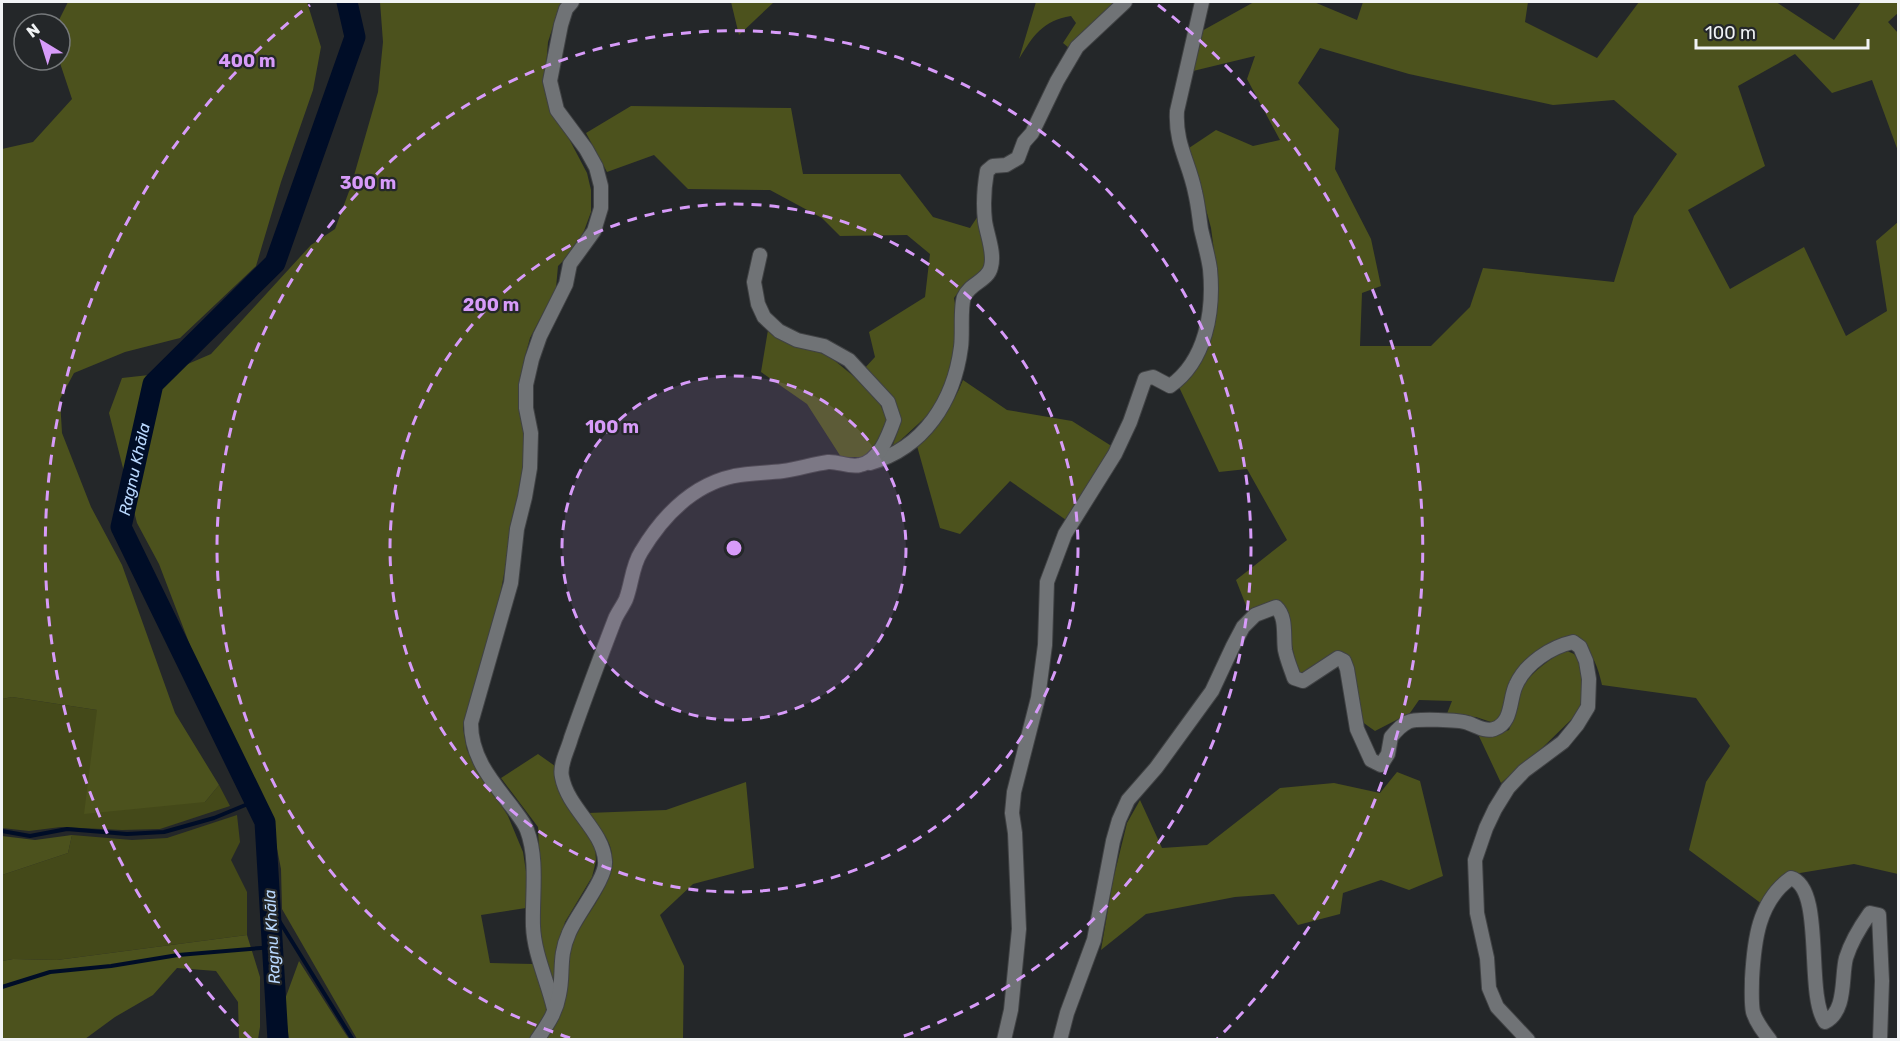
<svg xmlns="http://www.w3.org/2000/svg" width="1900" height="1041" font-family="Rubik,sans-serif">
  <style>
    .green { fill: #444919 }
    .forest { fill: #4c521d; fill-rule: evenodd }
    .lines { fill: none; stroke-linecap: round; stroke-linejoin: round }
    .stream { stroke: #000d27; stroke-width: 4 }
    .river { stroke: #000d27; stroke-width: 21 }
    .minor-casing { stroke: #404244; stroke-width: 16 }
    .minor { stroke: #707376; stroke-width: 14 }
    .ring { fill: none; stroke: #d79bf9; stroke-width: 3; stroke-dasharray: 10 8 }
    .labels { text-anchor: middle; dominant-baseline: central; stroke-width: 4.5; stroke-linejoin: round; paint-order: stroke }
    .water-label { font-size: 16px; font-style: italic; fill: #b9d8fe; stroke: #242729 }
    .centre { fill: #d79bf9; stroke: #242729; stroke-width: 3 }
    .ring-label { font-size: 18px; text-anchor: middle; font-weight: bold; fill: #d79bf9; stroke: #242729; stroke-width: 4.5; stroke-linejoin: round; paint-order: stroke }
  </style>
  <rect width="100%" height="100%" fill="#242729"/>
  <!-- green -->
  <g class="green">
    <polygon points="12,697 97,710 205,802 219,785 230,806 160,829 122,830 61,827 29,831 2,828 2,699"/>
    <polygon points="237,815 240,842 231,860 247,892 247,935 57,960 13,959 2,961 2,875 68,853 72,835 132,840 167,838"/>
  </g>
  <!-- forest -->
  <g class="forest">
    <polygon points="68,2 307,2 321,47 313,90 281,182 256,266 180,338 125,352 74,373 60,399 62,433 91,507 122,565 175,713 219,785 205,802 84,814 97,710 12,697 2,699 2,149 33,142 72,99 59,60 60,24 57,24"/>
    <polygon points="380,2 564,2 558,11 548,42 545,80 547,97 587,173 591,190 591,212 584,231 572,252 558,266 556,288 530,338 524,360 519,394 525,443 523,473 498,606 485,655 463,728 467,750 508,816 523,852 527,878 526,908 481,915 490,963 534,964 549,1011 532,1039 357,1039 282,909 281,869 273,828 262,797 234,745 196,661 159,564 137,523 109,413 122,378 167,373 211,354 311,245 335,229 351,186 378,92 383,42"/>
    <polygon points="731,2 774,2 739,35"/>
    <path d="M1036 2H1114L1069 48 1063 43 1076 23 1071 16C1042 21 1033 36 1019 59Z"/>
    <path d="M1254 2H1314L1357 20 1363 2H1528L1525 22 1597 58 1639 2H1776L1834 40 1861 2H1898V13L1888 22 1898 33V151L1872 80 1832 93 1795 54 1738 86 1765 166 1688 210 1730 289 1804 247 1846 336 1887 311 1876 241 1898 222V874L1854 864 1788 875 1762 904 1689 850 1706 782 1730 746 1696 698 1602 685C1598 667 1593 654 1580 640L1553 643 1494 723 1476 717 1446 716 1452 701 1419 700 1410 713 1375 731 1361 721 1348 659 1299 675C1292 653 1291 631 1284 610L1249 613 1236 580 1287 540 1247 469 1219 472 1179 387 1216 306 1217 273 1211 228 1200 187 1186 150 1216 130 1253 146 1280 140 1247 79 1255 56 1193 71 1200 32ZM1320 48 1409 74 1553 105 1614 100 1677 154 1634 216 1614 282 1483 268 1470 307 1431 346H1360L1362 293 1381 286 1371 239 1335 169 1339 129 1298 83Z"/>
    <path d="M631 106 791 108 803 174H900L933 217 970 228 978 216 986 257 982 272 964 284 954 298 958 321 952 369 943 392 929 414 892 448C894 440 900 429 899 420 898 397 879 383 863 370L875 357 869 332 925 297 930 254 907 235 840 236 822 218 770 190 688 189 654 155 607 172 586 133Z"/>
    <polygon points="768,330 785,340 829,356 868,388 880,404 888,422 877,443 863,457 841,457 807,404 761,372"/>
    <path d="M963 380 1007 410 1072 421 1113 447 1066 520 1010 481 960 534 940 528 917 446C937 426 953 406 963 380Z"/>
    <path d="M1565 650 1574 654 1581 664 1584 693 1579 712 1538 752 1501 783 1477 732 1498 734 1509 730C1514 718 1516 705 1520 693 1526 675 1549 660 1565 650Z"/>
    <polygon points="538,754 555,766 557,784 568,807 595,844 596,861 592,877 565,922 556,954 555,993 547,971 538,924 541,900 538,827 501,778"/>
    <polygon points="1397,772 1420,781 1443,876 1409,890 1381,880 1343,893 1340,914 1298,925 1274,894 1235,897 1146,914 1101,950 1113,880 1127,823 1140,800 1162,848 1207,845 1280,788 1334,783 1380,793"/>
    <path d="M746 782 754 868 693 884 660 915 684 966 683 1039 545 1040C554 1008 561 976 572 945 582 917 613 889 612 857 612 840 598 826 588 813L666 810Z"/>
    <polygon points="72,835 68,853 2,875 2,836 35,840"/>
    <polygon points="247,935 260,977 260,1027 258,1039 239,1039 238,1002 216,971 177,968 153,995 115,1017 85,1039 2,1039 2,961 13,959 57,960"/>
    <polygon points="299,961 343,1030 349,1039 289,1039 284,1002"/>
  </g>
  <g class="lines">
    <!-- stream -->
    <g class="stream">
      <polyline points="2,831 30,836 67,829 127,834 164,832 214,818 255,801"/>
      <polyline points="270,906 353,1040"/>
      <polyline points="2,987 50,972 111,966 178,955 273,947"/>
    </g>
    <!-- river -->
    <path class="river" id="s1" d="M278 1040 265 822 121 527 153 384 275 263 355 37 347 2"/>
    <!-- minor casing -->
    <g class="minor-casing">
      <g id="minor">
        <path d="M870 463C924 448 954 401 961 347 963 333 960 308 964 297 970 283 988 281 991 267 995 253 987 235 985 221 983 204 984 188 987 171L993 166 1006 165 1018 158 1024 142 1032 133 1057 81 1077 47 1125 2"/>
        <path d="M554 1009C548 982 534 954 533 926 532 895 538 859 527 830 524 822 517 814 512 807 492 781 471 758 471 723L511 583 517 529 525 497 530 468 531 433 526 408V385L532 359 540 336 566 284 570 264 594 231 601 208V186L596 167 586 149 557 110 550 81 561 25 566 9 572 2"/>
        <path d="M537 1040C547 1025 556 1013 559 995 564 973 558 957 569 933 576 915 607 878 605 861 603 830 568 809 562 777 559 765 568 750 571 738 585 698 600 658 615 619 618 612 623 606 626 599 632 583 632 566 641 552 662 517 692 485 734 476 750 473 767 473 783 471 798 469 813 464 828 462 838 461 850 468 860 465 879 461 888 437 894 420L888 402 849 360 824 346 797 340 779 331 764 317 758 304 754 282 760 255"/>
        <path d="M1004 1040 1011 1010 1019 929 1015 833 1012 813 1014 792 1038 698 1045 645 1047 582 1065 534 1115 454 1130 422 1145 379 1153 377 1170 386C1206 361 1214 311 1210 269 1208 255 1204 242 1201 229 1199 216 1198 204 1195 192 1189 162 1175 144 1177 111L1202 2"/>
        <path d="M1060 1040 1067 1013 1094 940 1113 841 1119 820 1128 800 1156 768 1212 691 1233 646 1243 627 1255 615 1276 607C1287 617 1283 636 1285 650 1287 660 1291 669 1294 678L1303 681 1338 658 1344 661 1347 669 1357 729 1371 760 1381 765 1388 754 1391 737C1396 731 1401 725 1408 722 1415 718 1460 720 1468 723 1477 726 1485 732 1494 729 1513 723 1509 699 1516 685 1526 663 1551 647 1573 642L1580 647 1586 661 1589 679 1588 707 1577 725 1563 742 1524 771 1508 788 1495 809 1486 828 1475 860 1477 913 1487 958 1489 988 1497 1007 1528 1040"/>
        <path d="M1770 1040C1763 1031 1756 1022 1753 1012 1751 1002 1752 989 1752 979 1754 942 1758 901 1791 878 1825 888 1805 993 1825 1022 1847 1011 1841 977 1846 958 1851 942 1860 927 1870 913L1879 915 1882 981 1880 1040"/>
      </g>
    </g>
    <!-- minor -->
    <use href="#minor" class="minor"/>
  </g>
  <!-- distance rings -->
  <circle cx="734" cy="548" r="172" fill="#d79bf9" fill-opacity=".12"/>
  <g class="ring">
    <circle cx="734" cy="548" r="172"/>
    <circle cx="734" cy="548" r="344"/>
    <path d="M570 1038A517 517 0 1 1 898 1038"/>
    <path d="M251 1039A689 689 0 0 1 310 5M1158 5A689 689 0 0 1 1217 1039"/>
  </g>
  <g class="labels">
    <!-- water labels -->
    <g class="water-label">
      <text stroke="none"><textPath href="#s1" startOffset="606">Ragnu Khāla</textPath></text>
      <text transform="translate(272 937) rotate(-93)">Ragnu Khāla</text>
    </g>
  </g>
  <circle cx="734" cy="548" r="9" class="centre"/>
  <g class="ring-label">
    <text x="247" y="67">400 m</text>
    <text x="368" y="189">300 m</text>
    <text x="491" y="311">200 m</text>
    <text x="612" y="433">100 m</text>
  </g>
  <!-- border -->
  <rect width="1900" height="1041" fill="none" stroke="#f1f3f5" stroke-width="6"/>
  <!-- north arrow -->
  <g transform="translate(42 42) rotate(322)"><circle r="28" fill="#242729" stroke="#76797b" stroke-width="1.5"/>
  <path d="M0-4.5L10 22L0 15L-10 22Z" fill="#d79bf9"/>
  <text y="-9" font-size="16" font-weight="bold" text-anchor="middle" fill="#f1f3f5">N</text>
  </g>
  <!-- scale -->
  <path d="M1696 39v9h172v-9" fill="none" stroke="#f1f3f5" stroke-width="3"/>
  <text x="1705" y="39" font-size="18" fill="#f1f3f5" stroke="#242729" stroke-width="4.5" paint-order="stroke">100 m</text>
</svg>
